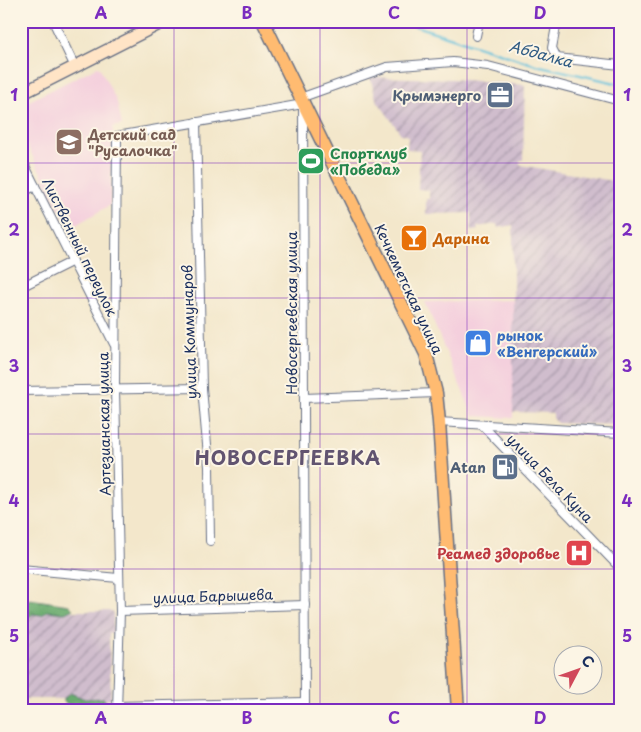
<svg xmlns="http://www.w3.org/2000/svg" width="641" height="732" font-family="'Playpen Sans',sans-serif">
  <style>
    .built { fill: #f4cfdd }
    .industrial { fill: url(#industrial-furrows) }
    .forest { fill: url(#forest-crowns); stroke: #436d66 }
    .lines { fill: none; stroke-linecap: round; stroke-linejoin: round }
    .stream { stroke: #5bbed9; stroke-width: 2.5 }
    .street-casing { stroke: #676f84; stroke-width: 10 }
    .secondary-casing { stroke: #676f84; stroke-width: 14 }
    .primary-casing { stroke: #676f84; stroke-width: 15 }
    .street { stroke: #fff; stroke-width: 8 }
    .secondary { stroke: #ffe4c6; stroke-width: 11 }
    .primary { stroke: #ffbb71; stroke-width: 12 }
    .grid { fill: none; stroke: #7b2cbf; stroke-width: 1; stroke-opacity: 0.55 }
    .labels { text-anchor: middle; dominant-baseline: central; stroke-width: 4; stroke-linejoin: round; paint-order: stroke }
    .service-label { font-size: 14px; font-weight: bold; fill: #4e5e75; stroke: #fcf5e5; text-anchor: end }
    .education-label { font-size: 14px; font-weight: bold; fill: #785e54; stroke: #fcf5e5; text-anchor: start }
    .leisure-label { font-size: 14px; font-weight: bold; fill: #27864d; stroke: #fcf5e5; text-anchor: start }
    .food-label { font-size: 14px; font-weight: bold; fill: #c56008; stroke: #fcf5e5; text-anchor: start }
    .street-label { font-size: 14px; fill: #1b2f5e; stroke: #fcf5e5 }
    .shop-label { font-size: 14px; font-weight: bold; fill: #366cbe; stroke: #fcf5e5; text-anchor: start }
    .health-label { font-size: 14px; font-weight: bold; fill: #be3a42; stroke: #fcf5e5; text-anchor: end }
    .water-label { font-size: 15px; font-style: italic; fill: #2e5a83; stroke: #fcf5e5 }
    .district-label { font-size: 19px; font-weight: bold; letter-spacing: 1px; fill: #615470; stroke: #fcf5e5 }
    .neatline { fill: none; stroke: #7b2cbf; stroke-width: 2 }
    .grid-label { font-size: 16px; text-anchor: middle; font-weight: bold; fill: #7b2cbf }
  </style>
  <defs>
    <pattern id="industrial-furrows" width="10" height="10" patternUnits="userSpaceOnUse" patternTransform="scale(1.25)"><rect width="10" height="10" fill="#d0bdcd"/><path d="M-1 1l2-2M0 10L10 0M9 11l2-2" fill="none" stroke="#a89aaa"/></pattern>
    <pattern id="forest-crowns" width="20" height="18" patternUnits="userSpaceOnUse" patternTransform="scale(1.25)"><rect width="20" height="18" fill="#6bab6e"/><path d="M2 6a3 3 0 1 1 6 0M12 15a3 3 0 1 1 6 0" fill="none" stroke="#578c5e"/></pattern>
  </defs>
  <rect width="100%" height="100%" fill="#fcf5e5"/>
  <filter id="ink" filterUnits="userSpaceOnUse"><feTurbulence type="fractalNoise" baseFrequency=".02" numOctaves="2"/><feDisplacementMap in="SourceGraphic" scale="10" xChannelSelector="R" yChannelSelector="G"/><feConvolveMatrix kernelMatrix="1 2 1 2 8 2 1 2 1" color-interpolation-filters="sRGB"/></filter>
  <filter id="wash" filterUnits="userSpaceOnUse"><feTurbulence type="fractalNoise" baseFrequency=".0096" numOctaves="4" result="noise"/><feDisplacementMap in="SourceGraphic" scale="20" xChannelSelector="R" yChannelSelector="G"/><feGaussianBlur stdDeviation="1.12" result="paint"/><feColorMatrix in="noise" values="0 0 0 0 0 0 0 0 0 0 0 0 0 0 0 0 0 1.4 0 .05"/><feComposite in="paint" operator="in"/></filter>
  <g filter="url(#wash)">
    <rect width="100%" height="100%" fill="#f3e7cb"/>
    <!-- built -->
    <g class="built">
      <polygon points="99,66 117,102 122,125 113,127 110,205 69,229 21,133 21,105"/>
      <polygon points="513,300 513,418 473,416 425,302"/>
    </g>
    <!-- industrial -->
    <g class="industrial">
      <polygon points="370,77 453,79 525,85 523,160 520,160 520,165 619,182 616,248 620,248 620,425 557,423 553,418 553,413 513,412 513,225 498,228 497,224 477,227 478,230 471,231 471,213 426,214 426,199 429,199 429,190 418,189 420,150 407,149 408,136 401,134 376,99"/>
      <polygon points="21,611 113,611 113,633 109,633 111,699 24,699 24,704 21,704"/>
    </g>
    <!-- forest -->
    <g class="forest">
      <polygon points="30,599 69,605 73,609 65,613 47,611 42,615 33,614 28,617 24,626 21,603"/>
      <path d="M70 693 85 699 103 698 107 702 98 704 87 702C79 706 72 707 64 702V699Z"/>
    </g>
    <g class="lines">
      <!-- stream -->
      <polyline class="stream" points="400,21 536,65 620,84"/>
    </g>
  </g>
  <g filter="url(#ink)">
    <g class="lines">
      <!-- street casing -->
      <g class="street-casing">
        <g id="street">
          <polyline points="53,21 75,67"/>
          <polyline points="557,21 552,48 557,58 620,65"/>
          <polyline points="476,36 479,21"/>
          <polyline points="300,98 387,67 453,62 488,66 620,101"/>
          <polyline points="196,122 202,388 209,467 210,541"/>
          <polyline points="21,158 114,344"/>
          <polyline points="21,193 35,186"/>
          <polyline points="21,287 73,261"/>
          <polyline points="21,391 202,388"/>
          <polyline points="304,398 436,393"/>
          <polyline points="439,422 620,433"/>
          <polyline points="483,426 620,568"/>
          <polyline points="21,569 118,578"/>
          <polyline points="120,611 305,605"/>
          <polyline points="117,706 305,702"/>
          <polyline points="117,711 120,611 115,389 117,136 303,104 305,711"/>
        </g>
      </g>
      <!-- secondary casing -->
      <g class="secondary-casing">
        <polyline id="secondary" points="21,94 165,21"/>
      </g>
      <!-- primary casing -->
      <g class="primary-casing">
        <polyline id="primary" points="263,21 426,354 436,393 439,422 458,711"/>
      </g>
      <!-- street -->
      <use href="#street" class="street"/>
      <!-- secondary -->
      <use href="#secondary" class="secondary"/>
      <!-- primary -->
      <use href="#primary" class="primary"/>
    </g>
  </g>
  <!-- grid -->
  <path class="grid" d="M174 21V711M320 21V711M467 21V711M21 163H620M21 298H620M21 434H620M21 569H620"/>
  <!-- icons -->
  <defs>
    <g id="office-square" transform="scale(1.4375)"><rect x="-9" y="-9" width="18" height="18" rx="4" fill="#5c6f8a" stroke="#fcf5e5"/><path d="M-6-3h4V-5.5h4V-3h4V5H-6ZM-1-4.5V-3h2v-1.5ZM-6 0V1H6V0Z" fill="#fff"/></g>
    <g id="school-square" transform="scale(1.4375)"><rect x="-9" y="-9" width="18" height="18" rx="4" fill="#8d6e63" stroke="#fcf5e5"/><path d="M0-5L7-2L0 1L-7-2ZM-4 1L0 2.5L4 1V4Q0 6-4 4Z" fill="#fff"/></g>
    <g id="stadium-square" transform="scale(1.4375)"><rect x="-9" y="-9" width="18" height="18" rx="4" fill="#2e9e5b" stroke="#fcf5e5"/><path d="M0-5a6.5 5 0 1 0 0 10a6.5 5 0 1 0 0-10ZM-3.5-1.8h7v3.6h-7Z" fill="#fff"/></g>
    <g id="bar-square" transform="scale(1.4375)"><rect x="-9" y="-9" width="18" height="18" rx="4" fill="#e8710a" stroke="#fcf5e5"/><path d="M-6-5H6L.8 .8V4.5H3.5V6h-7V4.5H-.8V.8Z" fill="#fff"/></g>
    <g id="shop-square" transform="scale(1.4375)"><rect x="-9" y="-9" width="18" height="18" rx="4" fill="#3f7fe0" stroke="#fcf5e5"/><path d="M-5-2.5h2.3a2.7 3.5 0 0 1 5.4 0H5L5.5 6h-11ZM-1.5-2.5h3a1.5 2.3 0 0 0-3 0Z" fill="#fff"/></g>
    <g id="fuel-square" transform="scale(1.4375)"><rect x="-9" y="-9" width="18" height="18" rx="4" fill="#5c6f8a" stroke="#fcf5e5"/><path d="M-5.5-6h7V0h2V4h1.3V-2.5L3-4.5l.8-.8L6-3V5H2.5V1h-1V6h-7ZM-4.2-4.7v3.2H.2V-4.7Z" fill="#fff"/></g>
    <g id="hospital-square" transform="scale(1.4375)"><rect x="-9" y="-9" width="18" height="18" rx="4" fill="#e0444e" stroke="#fcf5e5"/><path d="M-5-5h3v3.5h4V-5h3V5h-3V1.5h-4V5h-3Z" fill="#fff"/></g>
  </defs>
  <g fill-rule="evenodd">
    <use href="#office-square" x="500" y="95"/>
    <use href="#school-square" x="69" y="142"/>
    <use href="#stadium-square" x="311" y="161"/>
    <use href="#bar-square" x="414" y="238"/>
    <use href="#shop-square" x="478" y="343"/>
    <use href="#fuel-square" x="505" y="467"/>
    <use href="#hospital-square" x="579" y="553"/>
  </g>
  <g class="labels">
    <!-- service labels -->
    <g class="service-label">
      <text x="481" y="95">Крымэнерго</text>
      <text x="486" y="467">Аtan</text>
    </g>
    <!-- education labels -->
    <g class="education-label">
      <text x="88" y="134">Детский сад<tspan x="88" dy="16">"Русалочка"</tspan></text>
    </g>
    <!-- leisure labels -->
    <g class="leisure-label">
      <text x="330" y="153">Спортклуб<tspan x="330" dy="16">«Победа»</tspan></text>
    </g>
    <!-- food labels -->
    <g class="food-label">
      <text x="433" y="238">Дарина</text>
    </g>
    <!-- street labels -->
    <g class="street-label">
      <text transform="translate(80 247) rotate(64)">Лиственный переулок</text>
      <text transform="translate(409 289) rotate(65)">Кечкеметская улица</text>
      <text transform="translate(291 313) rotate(-90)">Новосергеевская улица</text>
      <text transform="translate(189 332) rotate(-92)">улица Коммунаров</text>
      <text transform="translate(104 424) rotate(-91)">Артезианская улица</text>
      <text transform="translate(550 478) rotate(46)">улица Бела Куна</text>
      <text transform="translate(213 596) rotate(-2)">улица Барышева</text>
    </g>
    <!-- shop labels -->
    <g class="shop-label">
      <text x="497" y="335">рынок<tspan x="497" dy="16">«Венгерский»</tspan></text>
    </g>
    <!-- health labels -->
    <g class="health-label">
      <text x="560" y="553">Реамед здоровье</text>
    </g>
    <!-- water labels -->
    <g class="water-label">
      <text transform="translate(541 53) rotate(15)">Абдалка</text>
    </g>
    <!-- district labels -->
    <g class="district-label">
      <text x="288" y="457">НОВОСЕРГЕЕВКА</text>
    </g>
  </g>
  <!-- margin -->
  <rect width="641" height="732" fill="none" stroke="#fcf5e5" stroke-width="55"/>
  <!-- north arrow -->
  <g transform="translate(578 670) rotate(49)"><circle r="24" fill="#fcf5e5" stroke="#a2a6af"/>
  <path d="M0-4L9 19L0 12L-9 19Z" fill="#d1495b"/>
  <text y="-8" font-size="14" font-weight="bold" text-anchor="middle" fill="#1b2f5e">С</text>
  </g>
  <rect x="28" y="28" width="586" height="676" class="neatline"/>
  <g class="grid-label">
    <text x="101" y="19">A</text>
    <text x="247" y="19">B</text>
    <text x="394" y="19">C</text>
    <text x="540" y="19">D</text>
    <text x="14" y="101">1</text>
    <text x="627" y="101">1</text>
    <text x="14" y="236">2</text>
    <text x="627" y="236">2</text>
    <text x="14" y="372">3</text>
    <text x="627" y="372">3</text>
    <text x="14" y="507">4</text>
    <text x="627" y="507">4</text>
    <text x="14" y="642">5</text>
    <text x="627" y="642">5</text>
    <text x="101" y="724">A</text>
    <text x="247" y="724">B</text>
    <text x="394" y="724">C</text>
    <text x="540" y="724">D</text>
  </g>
</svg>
